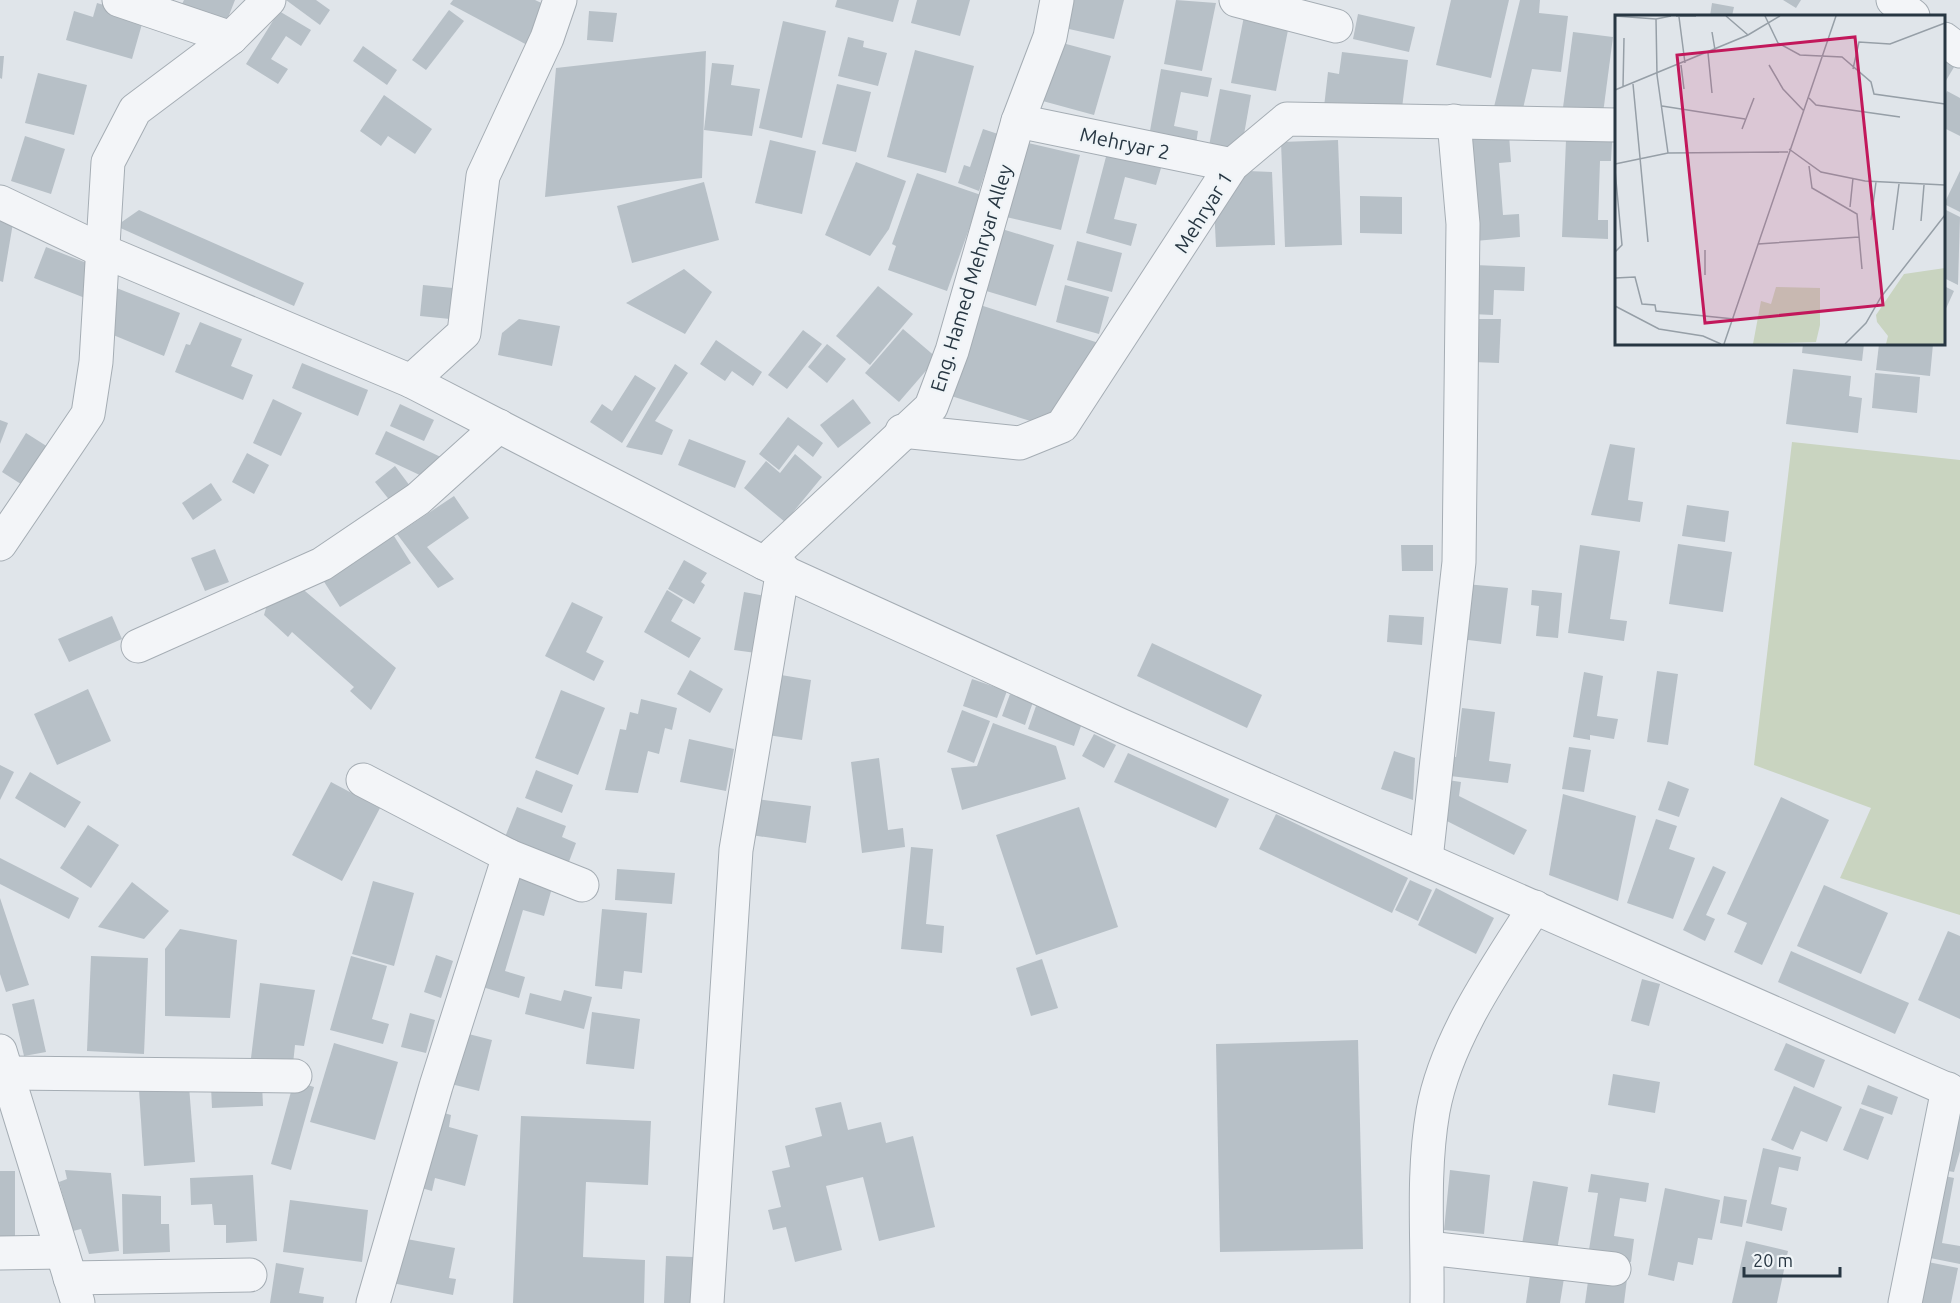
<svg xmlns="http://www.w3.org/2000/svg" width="1960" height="1303" font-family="Ubuntu,sans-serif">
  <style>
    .green { fill: #c9d4c0 }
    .building { fill: #b7c0c7 }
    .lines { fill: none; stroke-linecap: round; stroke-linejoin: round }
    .minor-casing { stroke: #a5adb4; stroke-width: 35 }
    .minor { stroke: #f3f5f8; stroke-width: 33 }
    .labels { text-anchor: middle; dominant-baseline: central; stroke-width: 4.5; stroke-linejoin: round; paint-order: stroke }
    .street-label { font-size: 20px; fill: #273642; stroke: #eff4f7 }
    .inset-road { fill: none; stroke: #969fa7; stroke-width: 1.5 }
    .view { fill: #c2185b; fill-opacity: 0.15; stroke: #c2185b; stroke-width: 3 }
    .inset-edge { fill: none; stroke: #273642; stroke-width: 3 }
  </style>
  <rect width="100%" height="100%" fill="#e0e5ea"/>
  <!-- green -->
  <polygon class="green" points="1792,442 1960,460 1960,915 1840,878 1871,808 1754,765"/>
  <!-- building -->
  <g class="building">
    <polygon points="184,0 235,0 226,23 182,4"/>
    <polygon points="286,0 316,0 330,10 320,25"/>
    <polygon points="453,0 535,0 550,7 529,46 450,4"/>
    <polygon points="837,0 899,0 893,22 835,7"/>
    <polygon points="917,0 970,0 960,36 911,23"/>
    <polygon points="1066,0 1124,0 1114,39 1060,27"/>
    <polygon points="1176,0 1216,3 1202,71 1164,64"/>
    <polygon points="1451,0 1509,0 1491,78 1436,65"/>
    <polygon points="1520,0 1540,0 1539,13 1568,16 1561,72 1532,69 1522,113 1493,111"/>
    <polygon points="1783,0 1801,0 1796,8"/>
    <polygon points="97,3 144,17 132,59 66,40 74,11 93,17"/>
    <polygon points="1712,3 1734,7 1732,16 1710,16"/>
    <polygon points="449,10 464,21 426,70 412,60"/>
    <polygon points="279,11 311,30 301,46 286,36 271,59 288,69 278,84 246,64"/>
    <polygon points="589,11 617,13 613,42 587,40"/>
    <polygon points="1245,11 1290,20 1276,91 1231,83"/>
    <polygon points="1358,14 1415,27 1409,52 1353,39"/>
    <polygon points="783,21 826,31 802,138 759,128"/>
    <polygon points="1573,32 1613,37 1602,121 1562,115"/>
    <polygon points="848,37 864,41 863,47 887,53 878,86 838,76"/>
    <polygon points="1055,41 1111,56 1094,115 1039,100"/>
    <polygon points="363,46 397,70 387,85 353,61"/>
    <polygon points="1944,46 1960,57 1944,84"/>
    <polygon points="915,50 974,66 946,173 887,157"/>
    <polygon points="706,51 702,178 545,197 556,68"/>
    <polygon points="1342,52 1408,60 1401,116 1324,107 1328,72 1339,74"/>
    <polygon points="0,56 4,56 2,79 0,78"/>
    <polygon points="712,63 734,65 731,85 760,89 752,136 704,130"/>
    <polygon points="1161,69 1212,78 1208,97 1181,92 1174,126 1198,131 1195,151 1148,142"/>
    <polygon points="38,73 87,85 74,135 25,123"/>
    <polygon points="837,84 871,92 856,152 822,144"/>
    <polygon points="1220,89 1251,95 1243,140 1228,155 1208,151"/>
    <polygon points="1947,91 1960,98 1960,136 1944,128 1944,99"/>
    <polygon points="384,95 432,129 415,154 388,136 381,146 360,131"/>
    <polygon points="983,129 998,134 979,191 958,183 964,165 970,167"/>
    <polygon points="1509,135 1511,162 1499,163 1503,215 1519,214 1520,237 1475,241 1468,138"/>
    <polygon points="25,136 65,149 51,194 11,181"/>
    <polygon points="770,140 816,151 802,214 755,203"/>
    <polygon points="1338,140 1342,245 1285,247 1281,142"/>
    <polygon points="1566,140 1612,142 1611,161 1600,161 1598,220 1608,220 1608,239 1562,237"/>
    <polygon points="1024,142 1080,155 1061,230 1006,217"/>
    <polygon points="1107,153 1161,168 1156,185 1125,177 1114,219 1137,224 1131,246 1086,233"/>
    <polygon points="856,162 906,181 889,229 870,256 825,235"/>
    <polygon points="1248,171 1272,172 1275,245 1216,247 1214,206"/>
    <polygon points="1960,171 1960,212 1944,204"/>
    <polygon points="917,173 981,195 947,291 888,270 896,246 892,244"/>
    <polygon points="704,182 719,240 632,263 617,206"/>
    <polygon points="1360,196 1402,197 1402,234 1360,233"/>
    <polygon points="1944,209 1960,217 1958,285 1944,278"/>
    <polygon points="139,210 304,283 294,306 116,226"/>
    <polygon points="0,221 13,223 3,282 0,281"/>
    <polygon points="1002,229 1054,245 1036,306 983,290"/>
    <polygon points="1077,241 1122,253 1112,292 1067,280"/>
    <polygon points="46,247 97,267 85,298 34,278"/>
    <polygon points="1474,265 1525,267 1524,291 1494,290 1493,315 1472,314"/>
    <polygon points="684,269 712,292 685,334 626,303"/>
    <polygon points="423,285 453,288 450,319 420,316"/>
    <polygon points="1065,285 1109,297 1099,334 1056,322"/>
    <polygon points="878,286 913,314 870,365 836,336"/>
    <polygon points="1944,286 1954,291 1944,313"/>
    <polygon points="114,287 180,313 164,356 106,332"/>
    <polygon points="977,304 1105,345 1043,425 948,395"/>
    <polygon points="519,319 560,326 552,366 498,355 502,333"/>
    <polygon points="1474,319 1501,319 1499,363 1473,362"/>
    <polygon points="200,322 242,339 231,366 253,375 243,400 175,372 186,344 190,345"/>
    <polygon points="903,329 937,358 899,402 865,373"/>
    <polygon points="803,330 822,344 787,389 768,375"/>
    <polygon points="716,340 762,372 753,386 732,371 725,381 700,364"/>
    <polygon points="827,344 846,359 827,383 808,367"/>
    <polygon points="1803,344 1864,344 1862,361 1802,353"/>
    <polygon points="1879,344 1933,344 1930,376 1876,370"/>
    <polygon points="302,363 368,390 358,416 292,388"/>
    <polygon points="675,364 688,373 655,421 673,430 662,455 626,447"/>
    <polygon points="1793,369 1851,376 1849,396 1862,398 1858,433 1786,424"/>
    <polygon points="1875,373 1920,377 1917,413 1872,408"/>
    <polygon points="635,375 656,388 622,443 590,422 602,404 612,411"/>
    <polygon points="273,399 302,413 281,456 253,443"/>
    <polygon points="853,399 871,423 838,448 820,425"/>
    <polygon points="400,404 434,420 424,441 390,426"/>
    <polygon points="788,417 823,443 813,457 798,445 779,470 759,454"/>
    <polygon points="0,420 8,423 0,444"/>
    <polygon points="386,431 445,459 426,478 375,454"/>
    <polygon points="26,433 48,447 24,486 2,472"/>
    <polygon points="689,439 746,461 735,488 678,465"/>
    <polygon points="1610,444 1635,448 1628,500 1643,502 1640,522 1591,515"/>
    <polygon points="247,453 269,465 254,494 232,482"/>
    <polygon points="795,454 822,477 785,522 744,488 766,461 780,473"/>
    <polygon points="395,466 410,486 391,502 375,482"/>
    <polygon points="211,483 222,500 193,520 182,503"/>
    <polygon points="454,496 469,518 427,547 454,579 438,588 397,534"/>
    <polygon points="1687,505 1729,511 1725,542 1682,536"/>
    <polygon points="394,536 411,563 340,607 323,580"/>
    <polygon points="1678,544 1732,552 1723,612 1669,604"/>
    <polygon points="1401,545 1433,545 1433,571 1402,571"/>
    <polygon points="1580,545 1620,551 1610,619 1627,621 1624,641 1568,633"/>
    <polygon points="215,549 229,582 205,591 191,558"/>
    <polygon points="684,560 707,573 701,582 705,585 694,604 668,589"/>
    <polygon points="1466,584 1508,588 1501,644 1460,639"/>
    <polygon points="299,586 396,668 371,710 350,691 354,687 292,632 288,637 264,615 268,601"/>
    <polygon points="667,590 683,600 671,621 701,638 689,658 644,632"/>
    <polygon points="1532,590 1562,593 1558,638 1536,636 1539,606 1531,605"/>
    <polygon points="744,592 765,596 756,653 734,650"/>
    <polygon points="572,602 603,617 586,652 604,661 594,681 545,656"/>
    <polygon points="1389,615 1424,617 1422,645 1387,642"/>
    <polygon points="112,616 122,639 69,662 58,639"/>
    <polygon points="1152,643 1262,695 1247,728 1137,676"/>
    <polygon points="690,670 723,689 710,713 677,694"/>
    <polygon points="1657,671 1678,674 1668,745 1647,742"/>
    <polygon points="1584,672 1603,676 1597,716 1618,719 1614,739 1590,735 1590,740 1573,737"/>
    <polygon points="769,673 811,680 802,740 760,734"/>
    <polygon points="972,679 1007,691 997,718 963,706"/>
    <polygon points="88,689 111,741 57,765 34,714"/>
    <polygon points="561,690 605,708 578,775 535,758"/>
    <polygon points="1010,694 1033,702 1025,725 1002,716"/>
    <polygon points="641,699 677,708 672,730 665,728 659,754 648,751 638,793 605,790 620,729 626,730 630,712 638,714"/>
    <polygon points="1036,706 1082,723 1074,746 1028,729"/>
    <polygon points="1462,708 1495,712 1489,761 1511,764 1508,783 1442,775 1445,755 1456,757"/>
    <polygon points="962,710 990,721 974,763 947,752"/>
    <polygon points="993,723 1056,746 1066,779 962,810 951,768 977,766"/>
    <polygon points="1094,734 1116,745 1104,768 1082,756"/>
    <polygon points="689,739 734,749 726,791 680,782"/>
    <polygon points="1569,747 1591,750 1584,792 1562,789"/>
    <polygon points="1394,751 1415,758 1413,800 1381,789"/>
    <polygon points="1128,753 1229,799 1216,828 1114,782"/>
    <polygon points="879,758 888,830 903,828 905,847 862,853 851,762"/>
    <polygon points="0,765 14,772 0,800"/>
    <polygon points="536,770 573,785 562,813 525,798"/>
    <polygon points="30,772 81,802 65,828 15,798"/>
    <polygon points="1441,779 1461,782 1459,796 1527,830 1514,855 1435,815"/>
    <polygon points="1668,781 1689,789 1679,817 1658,810"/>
    <polygon points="331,782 380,808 342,881 292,855"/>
    <polygon points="1563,794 1636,816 1618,901 1549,875"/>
    <polygon points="1781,797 1829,820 1762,965 1734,952 1747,923 1727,914"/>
    <polygon points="756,799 811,806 806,843 751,835"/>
    <polygon points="517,807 566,826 562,837 576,843 567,867 503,842"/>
    <polygon points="1079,807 1118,927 1036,955 996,835"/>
    <polygon points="1276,814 1408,878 1392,913 1259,849"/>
    <polygon points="1656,819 1677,826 1669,849 1695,858 1673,919 1627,903"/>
    <polygon points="88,825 119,845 91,888 60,868"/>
    <polygon points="911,847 933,849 926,924 944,926 942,953 901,949"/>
    <polygon points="0,858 79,898 69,919 0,884"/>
    <polygon points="1713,866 1726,872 1706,915 1715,919 1705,941 1683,930"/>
    <polygon points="617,869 675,873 672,904 615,900"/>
    <polygon points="511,876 552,888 544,916 523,910 505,971 525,977 519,998 479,986"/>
    <polygon points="1410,880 1432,890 1418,921 1395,910"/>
    <polygon points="373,881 414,893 394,966 352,954"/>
    <polygon points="132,882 169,911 144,939 98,927"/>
    <polygon points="1824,885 1888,913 1861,974 1797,946"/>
    <polygon points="1436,888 1494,918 1476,954 1418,925"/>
    <polygon points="0,898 29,985 6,992 0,974"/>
    <polygon points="602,909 647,913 642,973 624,971 622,989 595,986"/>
    <polygon points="180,929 237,940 230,1018 165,1016 165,949"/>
    <polygon points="1948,931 1960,936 1960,1019 1918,1000"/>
    <polygon points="1791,951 1909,1003 1895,1034 1778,982"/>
    <polygon points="436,955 453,961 441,998 424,992"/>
    <polygon points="91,956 148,958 144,1054 87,1051"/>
    <polygon points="351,956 387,966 372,1019 389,1024 383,1044 330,1030"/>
    <polygon points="1042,959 1058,1008 1031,1016 1016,968"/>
    <polygon points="1642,979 1660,984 1649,1026 1631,1021"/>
    <polygon points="260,983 315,990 304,1046 295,1045 293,1064 251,1058"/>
    <polygon points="564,990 592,997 584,1029 525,1014 530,993 561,1001"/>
    <polygon points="34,999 46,1052 24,1056 12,1004"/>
    <polygon points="592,1012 640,1019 634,1069 586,1064"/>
    <polygon points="410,1013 435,1020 426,1053 401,1047"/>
    <polygon points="457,1031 492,1040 479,1091 443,1082"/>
    <polygon points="1358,1040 1363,1249 1220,1252 1216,1044"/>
    <polygon points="334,1043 398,1062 375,1140 310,1122"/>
    <polygon points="1786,1043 1825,1060 1814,1088 1774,1070"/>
    <polygon points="1613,1074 1660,1082 1655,1113 1608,1105"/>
    <polygon points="294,1081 314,1087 291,1170 271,1164"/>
    <polygon points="262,1084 263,1106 212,1108 211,1087"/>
    <polygon points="1868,1085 1898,1097 1892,1115 1861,1104"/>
    <polygon points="189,1086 195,1162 144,1166 139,1090"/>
    <polygon points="1794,1086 1842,1107 1827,1142 1801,1131 1793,1150 1771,1140"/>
    <polygon points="841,1102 848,1130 881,1122 886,1143 913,1136 935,1227 879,1241 863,1177 826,1186 842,1250 795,1262 786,1227 773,1230 768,1210 781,1207 772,1171 790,1167 785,1146 822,1136 815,1108"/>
    <polygon points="1860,1108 1884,1117 1868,1160 1843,1150"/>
    <polygon points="434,1110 451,1115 449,1127 478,1135 465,1186 435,1178 432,1191 414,1186"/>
    <polygon points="1946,1112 1960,1119 1960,1151 1954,1172 1936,1169"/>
    <polygon points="521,1116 651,1121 648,1185 586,1182 583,1257 645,1260 644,1303 513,1303"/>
    <polygon points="1763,1148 1801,1157 1798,1171 1779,1167 1771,1204 1787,1208 1782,1231 1746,1223"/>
    <polygon points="65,1170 111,1173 119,1251 89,1254 81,1229 73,1231 59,1182 67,1179"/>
    <polygon points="1450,1170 1490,1175 1484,1234 1444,1230"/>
    <rect x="0" y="1171" width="15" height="67"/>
    <polygon points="1591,1174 1649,1183 1646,1202 1620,1198 1614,1236 1634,1239 1631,1262 1588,1256 1598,1193 1588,1192"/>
    <polygon points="1935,1174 1954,1178 1942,1243 1960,1246 1960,1264 1920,1256"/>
    <polygon points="253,1175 257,1241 226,1243 226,1225 214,1225 212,1204 191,1205 190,1178"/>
    <polygon points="1533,1181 1568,1187 1557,1250 1522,1244"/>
    <polygon points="1665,1188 1720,1200 1712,1240 1698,1238 1693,1265 1678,1262 1674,1281 1648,1275"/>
    <polygon points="122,1194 161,1196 161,1224 169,1224 170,1252 123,1254"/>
    <polygon points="1724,1196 1747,1200 1742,1227 1720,1223"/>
    <polygon points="290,1200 368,1210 362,1262 283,1252"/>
    <polygon points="396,1237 455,1248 449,1278 456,1279 453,1295 387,1282"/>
    <polygon points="1746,1241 1788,1251 1777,1303 1732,1303"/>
    <polygon points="666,1256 693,1257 691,1303 664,1303"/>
    <polygon points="1918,1260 1958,1268 1951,1303 1910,1303"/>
    <polygon points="276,1263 304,1268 299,1293 324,1297 323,1303 270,1303"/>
    <polygon points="1531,1268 1565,1272 1560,1303 1526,1303"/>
    <polygon points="1589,1274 1627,1279 1624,1303 1585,1303"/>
  </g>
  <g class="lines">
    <!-- minor casing -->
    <g class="minor-casing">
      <g id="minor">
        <polyline points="119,0 231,38"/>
        <polyline points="1236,0 1336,26"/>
        <polyline points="1893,0 1913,16"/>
        <polyline points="1944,39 1960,51"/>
        <polyline points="1018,121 1232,165"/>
        <polyline points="0,202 103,251 411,381 764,563 1120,725 1960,1095"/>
        <polyline points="411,381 464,333 483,176 547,38 560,0"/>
        <polyline points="902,431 1020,443 1062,426 1232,165 1287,119 1616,125"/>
        <polyline points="0,544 88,414 96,362 108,162 135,110 231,38 269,0"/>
        <polyline points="764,563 931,407 952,351 1018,121 1050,37 1057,0"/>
        <polyline points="138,646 322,564 418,499 499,426"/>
        <polyline points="363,780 509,856 582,885"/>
        <polyline points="1426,859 1459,562 1463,224 1454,121"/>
        <polyline points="0,1051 78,1303"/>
        <polyline points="7,1073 295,1076"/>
        <polyline points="1428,1248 1614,1269"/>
        <polyline points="0,1253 62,1252"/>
        <polyline points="70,1278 250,1275"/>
        <polyline points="373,1303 436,1086 509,856"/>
        <polyline points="707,1303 736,850 783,569"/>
        <path d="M1427 1303C1428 1239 1422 1174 1433 1111 1446 1039 1496 968 1535 907"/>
        <polyline points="1905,1303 1948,1089"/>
      </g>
    </g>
    <!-- minor -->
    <use href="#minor" class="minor"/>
  </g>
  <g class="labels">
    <!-- street labels -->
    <g class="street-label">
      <text transform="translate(1125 143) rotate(12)">Mehryar 2</text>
      <text transform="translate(1203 212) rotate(-58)">Mehryar 1</text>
      <text transform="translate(971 278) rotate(-73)">Eng. Hamed Mehryar Alley</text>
    </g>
  </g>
  <!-- overview -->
  <g transform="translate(1615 15)">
    <rect width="330" height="330" fill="#e0e5ea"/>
    <path d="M330 253V329H271L273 321 262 307 261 300 289 259ZM161 272 205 273V310L201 327 138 329 146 286 156 289Z" fill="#c9d4c0"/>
    <path class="inset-road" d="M0 1 41 4 56 1M61 1H81M111 1 133 20M150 1 163 28 185 40 227 42 256 67 259 79 330 89M64 2 70 48M41 4 42 60 53 138M97 17 100 35M93 38 97 78M66 50 69 74M154 50 168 74 189 96M238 54 244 27 275 29 330 8M18 69 33 227M8 72 9 23M0 75 133 20 165 1M194 83 201 90 285 102M47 91 130 104M127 114 139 83M174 134 206 157 250 166 330 170M0 149 53 138 173 137M194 151 197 173 242 199 247 254M0 155 7 230 0 237M235 192 238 163M256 205 261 167M306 206 309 170M278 215 284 169M143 229 244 222M90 260V235M0 263 20 262 27 289 40 290 41 296 119 304M0 291 44 314 88 321 106 329M109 329 221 1M230 329 251 308 266 282 330 200"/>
    <path class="view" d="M240 22 268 290 90 308 62 40Z"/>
    <rect width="330" height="330" class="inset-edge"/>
  </g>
  <!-- scale -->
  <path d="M1744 1267v9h96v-9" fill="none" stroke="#273642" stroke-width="3"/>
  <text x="1753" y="1267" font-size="18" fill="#273642" stroke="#eff4f7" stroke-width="4.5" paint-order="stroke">20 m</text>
</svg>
